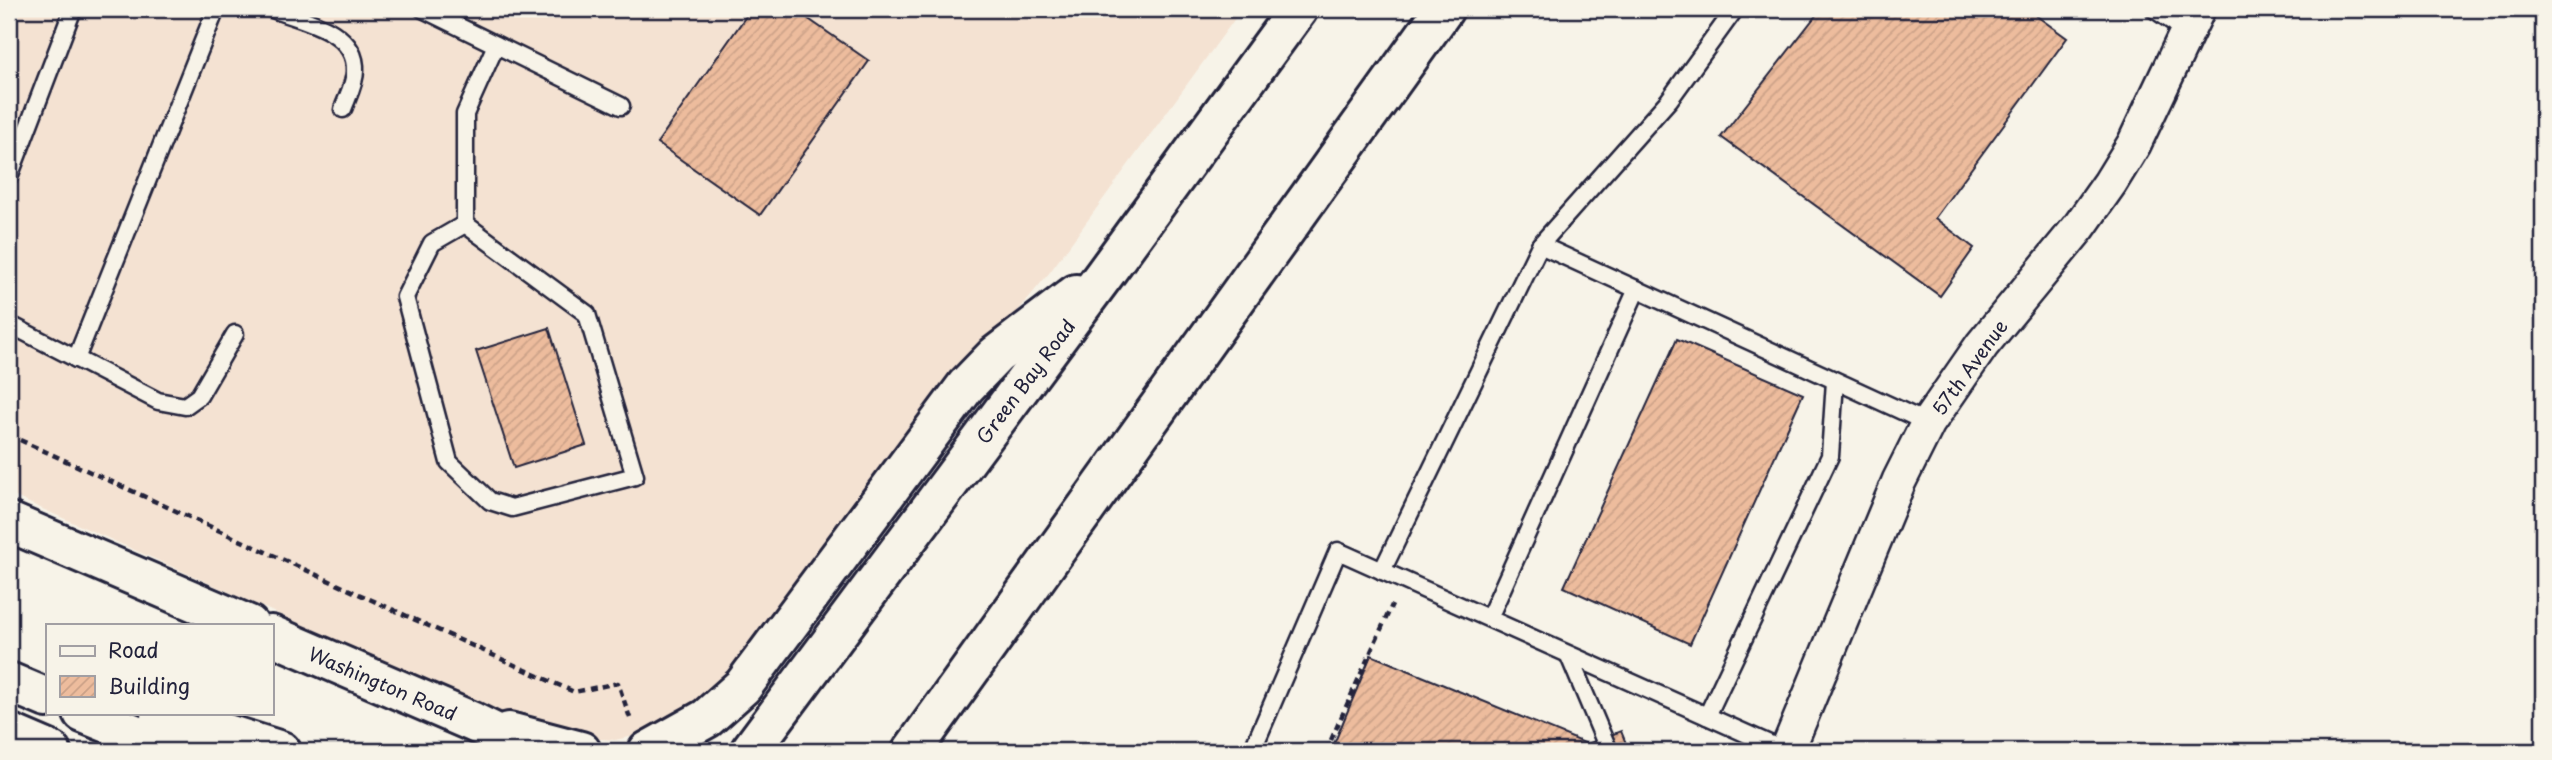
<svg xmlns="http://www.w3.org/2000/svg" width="2552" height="760" font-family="'Playpen Sans',sans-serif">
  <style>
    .built { fill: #f4e2d2 }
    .building { fill: url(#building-hatch); stroke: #22223b; stroke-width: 2 }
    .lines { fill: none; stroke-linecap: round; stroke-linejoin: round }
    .lane-casing { stroke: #22223b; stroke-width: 21 }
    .street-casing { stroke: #22223b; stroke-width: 38 }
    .primary-casing { stroke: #22223b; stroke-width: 44 }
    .path { stroke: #22223b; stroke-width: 4.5; stroke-dasharray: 7 5; stroke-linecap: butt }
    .lane { stroke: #f7f3e8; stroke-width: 16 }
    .street { stroke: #f7f3e8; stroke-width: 33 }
    .primary { stroke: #f7f3e8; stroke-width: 38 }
    .labels { text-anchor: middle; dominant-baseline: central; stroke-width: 5; stroke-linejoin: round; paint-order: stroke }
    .street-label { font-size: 19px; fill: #22223b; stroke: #f7f3e8 }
  </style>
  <defs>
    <pattern id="building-hatch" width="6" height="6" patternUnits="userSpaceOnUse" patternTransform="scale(1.75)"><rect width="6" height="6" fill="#edbc9d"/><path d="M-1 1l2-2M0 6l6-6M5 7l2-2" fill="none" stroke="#cba188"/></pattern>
  </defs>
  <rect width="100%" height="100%" fill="#f7f3e8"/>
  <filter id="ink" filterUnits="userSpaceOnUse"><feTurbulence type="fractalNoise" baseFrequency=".0143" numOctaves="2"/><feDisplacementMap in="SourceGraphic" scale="14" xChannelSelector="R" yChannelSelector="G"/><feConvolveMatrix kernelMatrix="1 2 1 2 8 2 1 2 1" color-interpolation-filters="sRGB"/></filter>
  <g filter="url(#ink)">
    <!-- built -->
    <polygon class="built" points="9,9 1242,9 1050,272 901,452 718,693 657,731 615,740 571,737 543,732 9,494"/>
    <!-- building -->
    <g class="building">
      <polygon points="751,9 794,9 869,61 760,215 657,143"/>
      <polygon points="1821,9 2027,9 2067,38 1935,218 1974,248 1940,296 1721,137"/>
      <polygon points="549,328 586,445 514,468 476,351"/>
      <polygon points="1677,339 1803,394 1690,644 1564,587"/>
      <polygon points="1371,655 1587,744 1590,751 1331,751"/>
      <polygon points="1621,731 1629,751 1590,751 1587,744"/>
    </g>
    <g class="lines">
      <!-- lane casing -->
      <g class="lane-casing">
        <g id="lane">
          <path d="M272 9C302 20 357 30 355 71 355 83 347 98 343 109"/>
          <polyline points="423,9 621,106"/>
          <polyline points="2154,9 2188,32"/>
          <polyline points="9,177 73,9"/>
          <polygon points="465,224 587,314 635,476 512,508 490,501 449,462 405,297 432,243"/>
          <polyline points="465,224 465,114 496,45"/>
          <polyline points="1540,245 1669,100 1735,9"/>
          <polyline points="9,324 158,401 185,406 199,396 235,334"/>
          <polyline points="76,359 216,9"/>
          <polyline points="1382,571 1540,245 1928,423"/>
          <polyline points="1489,618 1637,289"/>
          <polyline points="1569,656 1609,751"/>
          <polyline points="1707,716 1830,456 1835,381"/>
          <polyline points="1252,751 1338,551 1785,751"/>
        </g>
      </g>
      <!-- street casing -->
      <g class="street-casing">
        <polyline id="street" points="1787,751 1899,481 1928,423 1982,345 2079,227 2110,183 2134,144 2198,9"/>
      </g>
      <!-- primary casing -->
      <g class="primary-casing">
        <g id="primary">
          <polyline points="9,522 249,625"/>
          <polyline points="271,635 473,722 532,751"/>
          <polyline points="9,682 47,698"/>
          <polyline points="83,713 177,751"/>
          <polyline points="160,713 281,751"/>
          <polyline points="509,732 581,751"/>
          <polyline points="9,733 51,751"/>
          <polyline points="648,751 707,718 743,686 966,386 996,355 1076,294"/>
          <polyline points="750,751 1104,275 1298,9"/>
          <polyline points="912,751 1444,9"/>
        </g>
      </g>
      <!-- path -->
      <g class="path">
        <polyline points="9,435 574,692 618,683 630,718"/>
        <polyline points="1326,751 1392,605"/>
      </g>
      <!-- lane -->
      <use href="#lane" class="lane"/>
      <!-- street -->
      <use href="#street" class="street"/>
      <!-- primary -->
      <use href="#primary" class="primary"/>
    </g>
  </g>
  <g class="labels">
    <!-- street labels -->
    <g class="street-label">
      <text transform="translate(1969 367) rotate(-54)">57th Avenue</text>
      <text transform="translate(1025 381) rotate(-53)">Green Bay Road</text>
      <text transform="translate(383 683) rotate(23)">Washington Road</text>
    </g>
  </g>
  <!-- margin -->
  <rect width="2552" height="760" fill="none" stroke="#f7f3e8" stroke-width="35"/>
  <rect x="18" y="18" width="2517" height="725" fill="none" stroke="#22223b" stroke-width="2.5" filter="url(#ink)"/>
  <!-- legend -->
  <rect x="46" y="624" width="228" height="91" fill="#f7f3e8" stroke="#a29fa3" stroke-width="2"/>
  <rect x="60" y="646" width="35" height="10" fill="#f7f3e8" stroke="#a29fa3" stroke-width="2"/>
  <text x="108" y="658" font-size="21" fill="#22223b">Road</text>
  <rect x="60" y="676" width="35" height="21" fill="url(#building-hatch)" stroke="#a29fa3" stroke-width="2"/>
  <text x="108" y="694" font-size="21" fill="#22223b">Building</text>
</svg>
